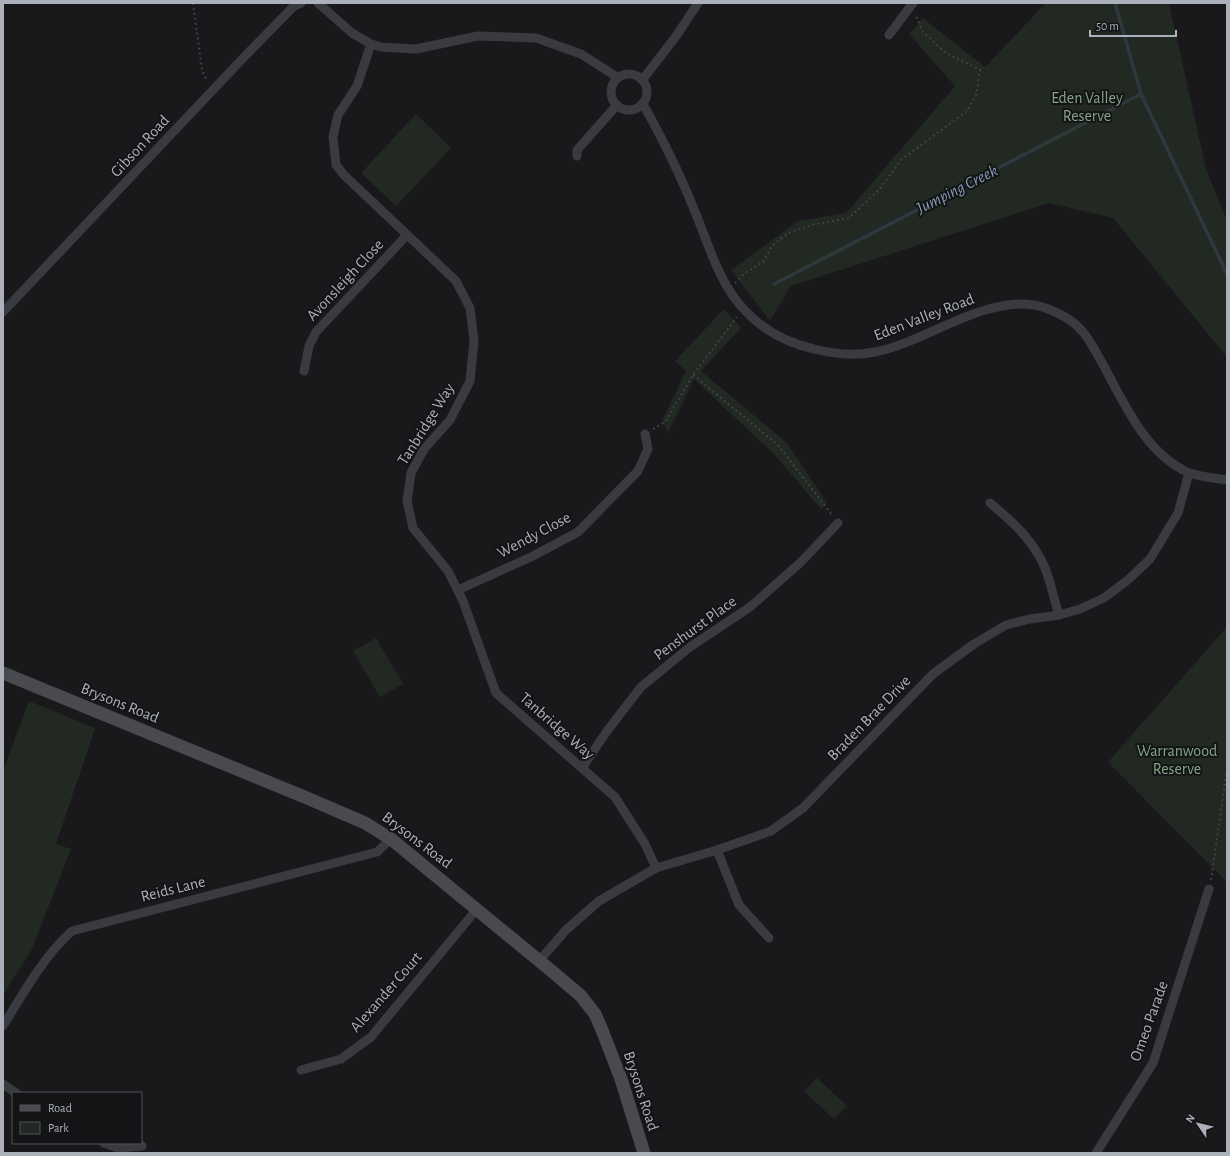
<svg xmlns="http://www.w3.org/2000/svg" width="1230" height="1156" font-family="'Alegreya Sans',sans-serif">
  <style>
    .green { fill: #212922 }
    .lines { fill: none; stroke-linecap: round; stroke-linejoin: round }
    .stream { stroke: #2f373f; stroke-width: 3.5 }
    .path { stroke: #404247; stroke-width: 2; stroke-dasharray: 2 3; stroke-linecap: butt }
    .street { stroke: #3a3b40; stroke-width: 9 }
    .secondary { stroke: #484a50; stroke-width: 13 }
    .labels { text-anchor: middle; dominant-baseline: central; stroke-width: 4; stroke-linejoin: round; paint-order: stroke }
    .park-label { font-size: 16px; fill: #83a586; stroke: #141416 }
    .street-label { font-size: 16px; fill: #abb0ba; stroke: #141416 }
    .water-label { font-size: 17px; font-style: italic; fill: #849cb4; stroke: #141416 }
  </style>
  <rect width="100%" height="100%" fill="#19191b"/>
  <!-- green -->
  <g class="green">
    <polygon points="1046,3 1169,3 1206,169 1227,220 1227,357 1113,218 1049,203 791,286 770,321 731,270 798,221 846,213 955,86 909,34 923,18 985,67"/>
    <polygon points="416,114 451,148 396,206 361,173"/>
    <polygon points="724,309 741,328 701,371 787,443 827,503 821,509 774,454 694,379 667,435 666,427 662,421 686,371 675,361"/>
    <polygon points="1227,627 1227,882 1108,762"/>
    <polygon points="376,638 403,684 380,697 353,651"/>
    <polygon points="29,701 95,728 56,844 71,849 32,949 3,995 3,771"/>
    <polygon points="817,1078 847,1106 834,1119 804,1091"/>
  </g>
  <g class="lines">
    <!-- stream -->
    <g class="stream">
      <polyline points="1115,3 1141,94 1227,274"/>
      <polyline points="774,284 1141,94"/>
    </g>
    <!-- path -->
    <g class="path">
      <polyline points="193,3 202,70 207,81"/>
      <polyline points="735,283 745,273 763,262 772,246 788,233 812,225 849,218 879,190 901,160 967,111 976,95 980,70 946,53 923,32 916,16"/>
      <polyline points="693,375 778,445 832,515"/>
      <polyline points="653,429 665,422 693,375 737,317"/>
      <polyline points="1211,880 1227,769"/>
    </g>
    <!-- street -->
    <g class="street">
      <polyline points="318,3 352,33 371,44 381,47 416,49 478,36 536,38 581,54 617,77"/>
      <polyline points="889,35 913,3"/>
      <polyline points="371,44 357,86 338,115 333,137 336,165 344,175 456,281 470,308 474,341 470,381 450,420 424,449 411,473 407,501 413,528 448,571 463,601 496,693 615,797 645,844 656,868"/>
      <circle cx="629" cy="92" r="18"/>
      <polyline points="643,79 677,35 698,3"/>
      <path d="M643 104C662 138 679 172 693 207 706 237 716 274 736 300 756 326 782 342 814 349 834 354 855 356 875 352 926 342 981 297 1034 305 1045 307 1056 312 1065 317 1083 327 1091 343 1101 361 1123 400 1143 451 1187 472 1199 477 1214 478 1227 480"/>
      <polyline points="577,156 577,150 617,105"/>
      <polyline points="3,312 246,55 294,6 301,3"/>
      <polyline points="304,371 309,346 316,332 407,235"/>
      <path d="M990 503C1012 521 1034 541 1045 568 1051 583 1054 600 1059 615"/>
      <polyline points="458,590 533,556 578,532 638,471 648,449 645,434"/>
      <polyline points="582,768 607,731 641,687 690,647 750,607 801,562 838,523"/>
      <polyline points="717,850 739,905 769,938"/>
      <polyline points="539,961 566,930 599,901 656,868 717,850 771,831 803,808 933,674 974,644 1006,625 1030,619 1059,615 1080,609 1104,598 1129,579 1150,559 1178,513 1189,473"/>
      <path d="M3 1026C24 992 43 957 72 931L377 852 391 839"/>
      <polyline points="301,1070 341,1059 371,1037 477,909"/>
      <polyline points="3,1084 16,1093"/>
      <polyline points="104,1143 118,1148 142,1146"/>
      <polyline points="1096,1153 1153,1063 1209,889"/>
    </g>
    <!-- secondary -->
    <polyline class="secondary" points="3,673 307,798 365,823 391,839 554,973 581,996 595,1014 602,1030 621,1079 644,1153"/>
  </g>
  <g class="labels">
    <!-- park labels -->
    <g class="park-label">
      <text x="1087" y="98">Eden Valley<tspan x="1087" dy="18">Reserve</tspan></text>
      <text x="1177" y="751">Warranwood<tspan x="1177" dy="18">Reserve</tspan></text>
    </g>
    <!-- street labels -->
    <g class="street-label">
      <text transform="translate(140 146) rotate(-47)">Gibson Road</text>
      <text transform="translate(345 280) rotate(-47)">Avonsleigh Close</text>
      <text transform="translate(924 317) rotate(-21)">Eden Valley Road</text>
      <text transform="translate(426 424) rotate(-58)">Tanbridge Way</text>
      <text transform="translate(534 535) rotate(-28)">Wendy Close</text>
      <text transform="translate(695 628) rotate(-36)">Penshurst Place</text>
      <text transform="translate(120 703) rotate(22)">Brysons Road</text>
      <text transform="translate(869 718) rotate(-46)">Braden Brae Drive</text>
      <text transform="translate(557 726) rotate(41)">Tanbridge Way</text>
      <text transform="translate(417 840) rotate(37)">Brysons Road</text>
      <text transform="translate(173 889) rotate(-14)">Reids Lane</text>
      <text transform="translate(386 992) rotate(-49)">Alexander Court</text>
      <text transform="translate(1149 1021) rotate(-70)">Omeo Parade</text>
      <text transform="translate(641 1091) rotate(72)">Brysons Road</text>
    </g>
    <!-- water labels -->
    <g class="water-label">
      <text transform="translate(957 189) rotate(-27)">Jumping Creek</text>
    </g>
  </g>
  <!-- border -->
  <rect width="1230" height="1156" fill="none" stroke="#abb0ba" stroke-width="8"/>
  <!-- legend -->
  <rect x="12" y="1092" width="130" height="52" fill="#141416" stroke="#505258"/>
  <rect x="20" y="1105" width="20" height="6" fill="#484a50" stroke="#505258"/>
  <text x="48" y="1112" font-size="12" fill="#abb0ba">Road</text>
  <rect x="20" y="1122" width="20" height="12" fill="#212922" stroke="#505258"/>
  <text x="48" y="1132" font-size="12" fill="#abb0ba">Park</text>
  <!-- north arrow -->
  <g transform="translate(1198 1124) rotate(305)" stroke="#141416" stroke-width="3" paint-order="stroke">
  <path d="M0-3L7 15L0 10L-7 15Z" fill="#abb0ba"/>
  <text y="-6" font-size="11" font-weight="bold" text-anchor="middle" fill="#abb0ba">N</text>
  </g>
  <!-- scale -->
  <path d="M1090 30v6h86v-6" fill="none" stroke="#abb0ba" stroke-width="2"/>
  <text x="1096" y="30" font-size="12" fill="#abb0ba" stroke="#141416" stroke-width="3" paint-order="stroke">50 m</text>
</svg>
